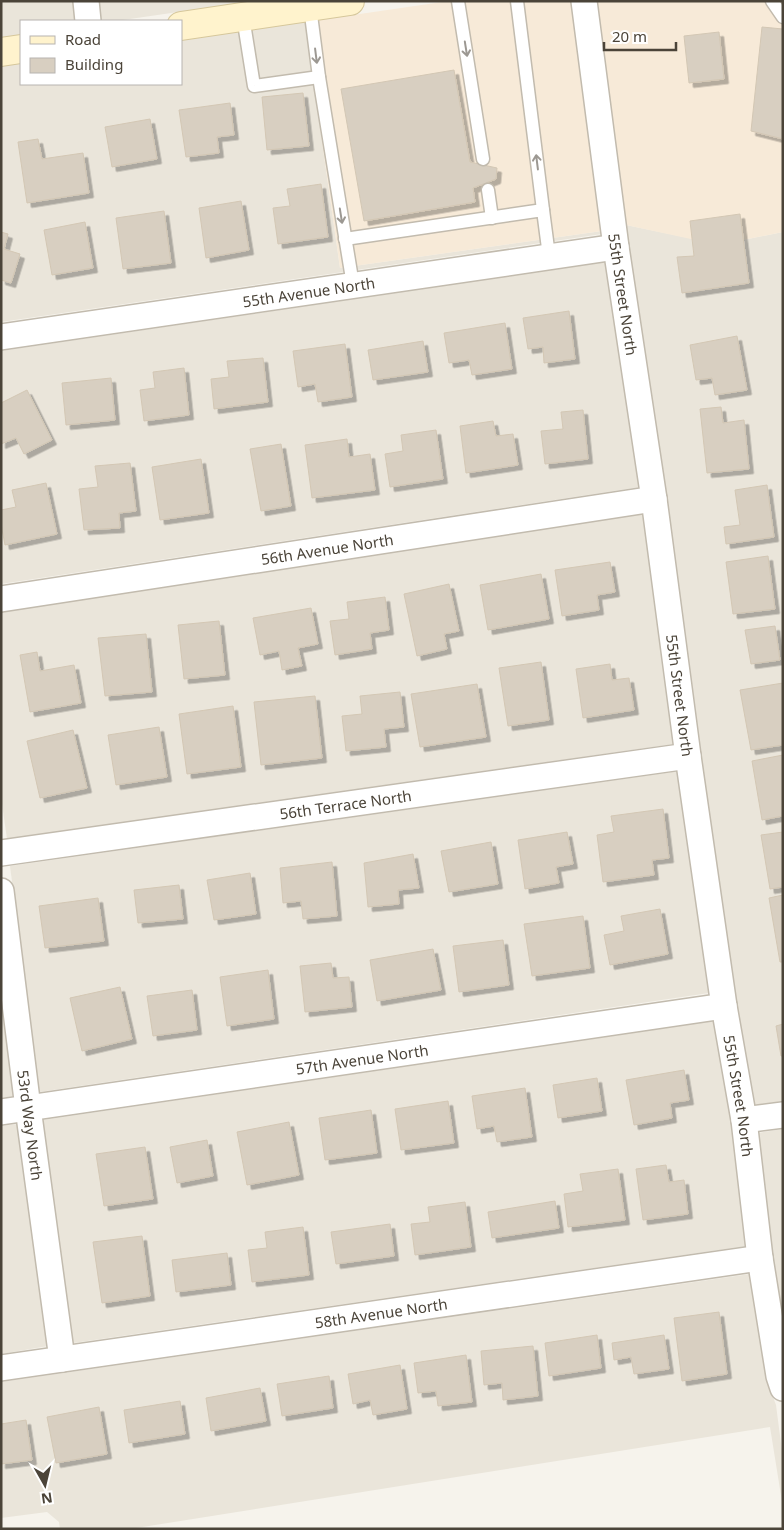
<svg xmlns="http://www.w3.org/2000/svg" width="784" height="1530" font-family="'Noto Sans',sans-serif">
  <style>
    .residential { fill: #eae5da }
    .commercial { fill: #f7ead8 }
    .building { fill: #d8cfc1; stroke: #d3c7b4; filter: url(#shadow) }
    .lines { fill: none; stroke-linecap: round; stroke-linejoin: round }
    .service-casing { stroke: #c2bbae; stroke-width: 15 }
    .minor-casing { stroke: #c2bbae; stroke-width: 28 }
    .secondary-casing { stroke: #d6c79b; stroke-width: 30 }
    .service { stroke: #fff; stroke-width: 12 }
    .minor { stroke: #fff; stroke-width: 25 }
    .secondary { stroke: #fff3cd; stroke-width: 28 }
    .oneway { stroke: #9c9892 }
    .labels { text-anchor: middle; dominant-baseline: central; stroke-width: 4.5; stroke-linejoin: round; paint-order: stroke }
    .street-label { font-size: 15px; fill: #4b4439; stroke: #fff }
  </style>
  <defs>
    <filter id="shadow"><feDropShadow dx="4.5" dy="4.5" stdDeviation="0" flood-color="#0004"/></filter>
  </defs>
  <rect width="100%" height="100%" fill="#f6f3ec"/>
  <!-- residential -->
  <g class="residential">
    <polygon points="1,1 73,1 76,21 21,21 21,35 1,38"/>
    <polygon points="98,1 254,1 116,21 101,21"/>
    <polygon points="305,22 340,268 602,231 602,234 1,322 1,66 21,63 21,84 181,84 181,40"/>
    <polygon points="626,225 728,246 728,243 783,232 783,1101 754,1105 736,1003 700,754 669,510"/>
    <polygon points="606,262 640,487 1,584 1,351"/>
    <polygon points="644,514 674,744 7,839 1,797 1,612"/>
    <polygon points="678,771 709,993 39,1092 10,866"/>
    <polygon points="1,991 14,1096 1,1098"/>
    <polygon points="714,1021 732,1122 746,1246 73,1343 43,1120"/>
    <polygon points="18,1124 48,1346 1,1354 1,1126"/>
    <polygon points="783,1129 783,1323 772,1256 758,1133"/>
    <polygon points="750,1274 766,1378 776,1405 783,1459 783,1508 770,1427 130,1529 60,1529 59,1522 47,1512 1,1518 1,1382"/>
  </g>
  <!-- commercial -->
  <g class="commercial">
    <polygon points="449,1 571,1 602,231 340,268 305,22"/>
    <polygon points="596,1 783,1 783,232 728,243 728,247 626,225"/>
  </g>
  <!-- building -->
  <g class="building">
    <polygon points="762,27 783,29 783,139 751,131"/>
    <polygon points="719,32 724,79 689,83 684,36"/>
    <polygon points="454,70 470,162 497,168 496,179 473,188 475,202 364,221 341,89"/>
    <polygon points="303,93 309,146 267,150 262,97"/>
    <polygon points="230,103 234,135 217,137 219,153 186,157 179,110"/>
    <polygon points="150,119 157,159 112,167 105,127"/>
    <polygon points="38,139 42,159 83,153 89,193 27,203 18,142"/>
    <polygon points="321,184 328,237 278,244 273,208 290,206 287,189"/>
    <polygon points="241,201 249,250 206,258 199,208"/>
    <polygon points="164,211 171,263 123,269 116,218"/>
    <polygon points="740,214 749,283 682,293 677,257 694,256 690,221"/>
    <polygon points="85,222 93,268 52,275 44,230"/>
    <polygon points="1,232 8,234 4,249 20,254 11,283 1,280"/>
    <polygon points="569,311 575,359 544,363 543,347 528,349 523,318"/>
    <polygon points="505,323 512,369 472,375 469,360 449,363 444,333"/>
    <polygon points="737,336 747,390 715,395 712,378 696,380 690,345"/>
    <polygon points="423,341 428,372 373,380 368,350"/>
    <polygon points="345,344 352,397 318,402 315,384 298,387 293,351"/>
    <polygon points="263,358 268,402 214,409 211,379 229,377 227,361"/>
    <polygon points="184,368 189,415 144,421 140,390 155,388 153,372"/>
    <polygon points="111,378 115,420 66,425 62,383"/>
    <polygon points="27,390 52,440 24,454 16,438 1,444 1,403"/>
    <polygon points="721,407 723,423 744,420 749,469 707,473 700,409"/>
    <polygon points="583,410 588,459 545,464 541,431 563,429 561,412"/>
    <polygon points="493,421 496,436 513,434 518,465 466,473 460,426"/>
    <polygon points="436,430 443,479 390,487 385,454 403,451 401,435"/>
    <polygon points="347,439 349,457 370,454 375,490 312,498 305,445"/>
    <polygon points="281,444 291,506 261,511 250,449"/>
    <polygon points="201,459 209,513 160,520 152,467"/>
    <polygon points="130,463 136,511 119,513 120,528 84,530 79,489 98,487 95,466"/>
    <polygon points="46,483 57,534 5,545 1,524 1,510 16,507 12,490"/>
    <polygon points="767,485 774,537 726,544 724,527 740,525 735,490"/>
    <polygon points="768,556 775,609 733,614 726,562"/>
    <polygon points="610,562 615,592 597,595 599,610 562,616 555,570"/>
    <polygon points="541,574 549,619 488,630 480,585"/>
    <polygon points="449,584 459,631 444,634 447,649 417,656 404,594"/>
    <polygon points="385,597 389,630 370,633 372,649 335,655 330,621 349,619 347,602"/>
    <polygon points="311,608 318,644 298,648 302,666 282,670 279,651 260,655 253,618"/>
    <polygon points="219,621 225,675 184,679 178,625"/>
    <polygon points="775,626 780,660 751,664 745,630"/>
    <polygon points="146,634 152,692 105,696 98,638"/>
    <polygon points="37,652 40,671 74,665 81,703 30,712 20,655"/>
    <polygon points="541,662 549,720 508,726 499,668"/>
    <polygon points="610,664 612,680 629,678 634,710 583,718 576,669"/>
    <polygon points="783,683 783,745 751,750 740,690"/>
    <polygon points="477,684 486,737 420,747 411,694"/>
    <polygon points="400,692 404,727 384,729 386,747 346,751 342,716 362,714 360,696"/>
    <polygon points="315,696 322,758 261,765 254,702"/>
    <polygon points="233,706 241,767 187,774 179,714"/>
    <polygon points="159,727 167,777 116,785 108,735"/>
    <polygon points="73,730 87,788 40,798 27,741"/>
    <polygon points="783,755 783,816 762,820 752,761"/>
    <polygon points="663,809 669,858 652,860 654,875 603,882 597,835 614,832 611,816"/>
    <polygon points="567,832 573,864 556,867 559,883 525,889 518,840"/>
    <polygon points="783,832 783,887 770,889 761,835"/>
    <polygon points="491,842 498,884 449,892 441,851"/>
    <polygon points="413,854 419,888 398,890 399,904 368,907 364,863"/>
    <polygon points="332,862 337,916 303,919 301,901 283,903 280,868"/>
    <polygon points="250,873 256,914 214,920 207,880"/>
    <polygon points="179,885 183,919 138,923 134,890"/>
    <polygon points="783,895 783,962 780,962 769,898"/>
    <polygon points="98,898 104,941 45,948 39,906"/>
    <polygon points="660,909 668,954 610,965 604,935 624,931 621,916"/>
    <polygon points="583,916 590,968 532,976 524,924"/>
    <polygon points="503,940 509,985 459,992 453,946"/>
    <polygon points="433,949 441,990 377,1001 370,960"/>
    <polygon points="331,963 333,978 349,977 352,1007 305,1012 300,966"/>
    <polygon points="268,970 274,1019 227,1026 220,977"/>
    <polygon points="120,987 132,1039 82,1051 70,998"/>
    <polygon points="192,990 197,1030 153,1036 147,996"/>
    <polygon points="783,1024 783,1056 781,1056 776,1026"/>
    <polygon points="684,1070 689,1100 670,1103 672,1118 634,1125 626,1080"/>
    <polygon points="597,1078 602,1111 558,1118 553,1085"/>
    <polygon points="525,1088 532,1137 497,1142 494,1126 477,1129 472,1096"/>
    <polygon points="448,1101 454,1143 401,1150 395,1109"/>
    <polygon points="371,1110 377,1153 325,1160 319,1118"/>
    <polygon points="289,1122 299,1175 247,1185 237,1132"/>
    <polygon points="207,1140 213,1176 177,1183 170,1147"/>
    <polygon points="145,1147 153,1199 104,1206 96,1154"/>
    <polygon points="666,1165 669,1182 684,1180 688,1214 643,1220 636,1169"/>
    <polygon points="618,1169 625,1220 568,1227 564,1194 583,1191 580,1174"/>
    <polygon points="555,1201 559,1228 492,1238 488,1212"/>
    <polygon points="465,1202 471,1247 415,1255 411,1224 430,1222 428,1207"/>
    <polygon points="390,1224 394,1256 336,1264 331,1232"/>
    <polygon points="303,1227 309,1275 252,1282 248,1250 267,1248 265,1232"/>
    <polygon points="142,1236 150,1296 102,1303 93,1242"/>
    <polygon points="227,1253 231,1285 176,1292 172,1260"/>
    <polygon points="719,1312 727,1374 682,1381 674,1318"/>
    <polygon points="597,1335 601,1368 549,1376 545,1343"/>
    <polygon points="664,1335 669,1369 634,1374 631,1357 614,1360 612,1343"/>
    <polygon points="533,1346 538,1396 503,1400 502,1383 484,1385 481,1351"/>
    <polygon points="466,1355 472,1402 438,1406 436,1391 418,1393 414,1363"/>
    <polygon points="400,1365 407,1409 373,1415 370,1400 353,1404 348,1374"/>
    <polygon points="329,1376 333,1408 282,1416 277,1384"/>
    <polygon points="260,1388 266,1421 211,1431 206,1398"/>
    <polygon points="180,1401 185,1434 129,1443 124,1410"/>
    <polygon points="99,1407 107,1454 56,1463 47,1417"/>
    <polygon points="26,1420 32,1460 1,1464 1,1424"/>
  </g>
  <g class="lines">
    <!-- service casing -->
    <g class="service-casing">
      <g id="service">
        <polyline points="458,1 483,159"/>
        <polyline points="517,1 543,210"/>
        <polyline points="772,1 783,17"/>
        <polyline points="310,7 319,77 353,285"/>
        <polyline points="243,17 254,86 319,77"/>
        <polyline points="488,190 492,218"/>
        <polyline points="345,239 543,210 549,256"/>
      </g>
    </g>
    <!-- minor casing -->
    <g class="minor-casing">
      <g id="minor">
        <polyline points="86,1 88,21"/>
        <path id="s1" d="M584 1 616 247 654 499 688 756 724 1006 744 1120 760 1258 779 1376 783 1388"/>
        <path id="s2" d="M1 337 616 247"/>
        <path id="s3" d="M1 599 654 499"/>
        <path id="s4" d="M1 853 688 756"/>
        <path id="s5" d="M1 891 28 1108 62 1359"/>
        <path id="s6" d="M1 1112 724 1006"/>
        <polyline points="744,1120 783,1115"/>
        <path id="s7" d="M1 1368 760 1258"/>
      </g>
    </g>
    <!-- secondary casing -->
    <g class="secondary-casing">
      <g id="secondary">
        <polyline points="181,26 350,1"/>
        <polyline points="1,52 21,49"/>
      </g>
    </g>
    <!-- service -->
    <use href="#service" class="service"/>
    <!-- minor -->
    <use href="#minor" class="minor"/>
    <!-- secondary -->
    <use href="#secondary" class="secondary"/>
  </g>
  <!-- one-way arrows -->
  <defs><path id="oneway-shaft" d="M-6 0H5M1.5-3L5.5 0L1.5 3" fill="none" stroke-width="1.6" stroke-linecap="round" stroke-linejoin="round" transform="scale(1.25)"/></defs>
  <g class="oneway">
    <use href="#oneway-shaft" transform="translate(466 49) rotate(81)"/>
    <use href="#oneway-shaft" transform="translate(316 56) rotate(83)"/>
    <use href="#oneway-shaft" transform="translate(537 162) rotate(-97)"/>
    <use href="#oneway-shaft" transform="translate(341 216) rotate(81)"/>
  </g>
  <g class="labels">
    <!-- street labels -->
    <g class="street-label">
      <text stroke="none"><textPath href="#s2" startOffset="311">55th Avenue North</textPath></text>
      <text stroke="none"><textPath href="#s1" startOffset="296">55th Street North</textPath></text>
      <text stroke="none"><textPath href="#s3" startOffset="330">56th Avenue North</textPath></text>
      <text stroke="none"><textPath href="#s1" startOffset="701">55th Street North</textPath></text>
      <text stroke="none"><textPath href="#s4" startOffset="348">56th Terrace North</textPath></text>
      <text stroke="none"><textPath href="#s6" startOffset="365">57th Avenue North</textPath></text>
      <text stroke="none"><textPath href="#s1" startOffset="1106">55th Street North</textPath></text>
      <text stroke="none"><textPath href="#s5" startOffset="236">53rd Way North</textPath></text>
      <text stroke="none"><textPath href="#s7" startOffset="384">58th Avenue North</textPath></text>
    </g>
  </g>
  <!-- border -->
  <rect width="784" height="1530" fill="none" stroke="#4b4439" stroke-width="5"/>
  <!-- legend -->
  <rect x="20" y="20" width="162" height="65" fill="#ffffff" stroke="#b7b4b0"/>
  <rect x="30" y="36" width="25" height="8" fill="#fff3cd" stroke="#b7b4b0"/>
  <text x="65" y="45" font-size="15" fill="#4b4439">Road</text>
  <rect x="30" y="58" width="25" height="15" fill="#d8cfc1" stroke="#b7b4b0"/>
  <text x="65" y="70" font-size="15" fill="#4b4439">Building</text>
  <!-- north arrow -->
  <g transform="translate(45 1485) rotate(172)" stroke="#ffffff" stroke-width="4" paint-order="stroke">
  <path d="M0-4L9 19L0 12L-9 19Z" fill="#4b4439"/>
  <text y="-8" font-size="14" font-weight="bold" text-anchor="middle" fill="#4b4439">N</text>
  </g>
  <!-- scale -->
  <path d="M604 42v8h72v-8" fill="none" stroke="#4b4439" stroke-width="2.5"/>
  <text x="612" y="42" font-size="15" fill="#4b4439" stroke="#ffffff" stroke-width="4" paint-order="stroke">20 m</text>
</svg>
